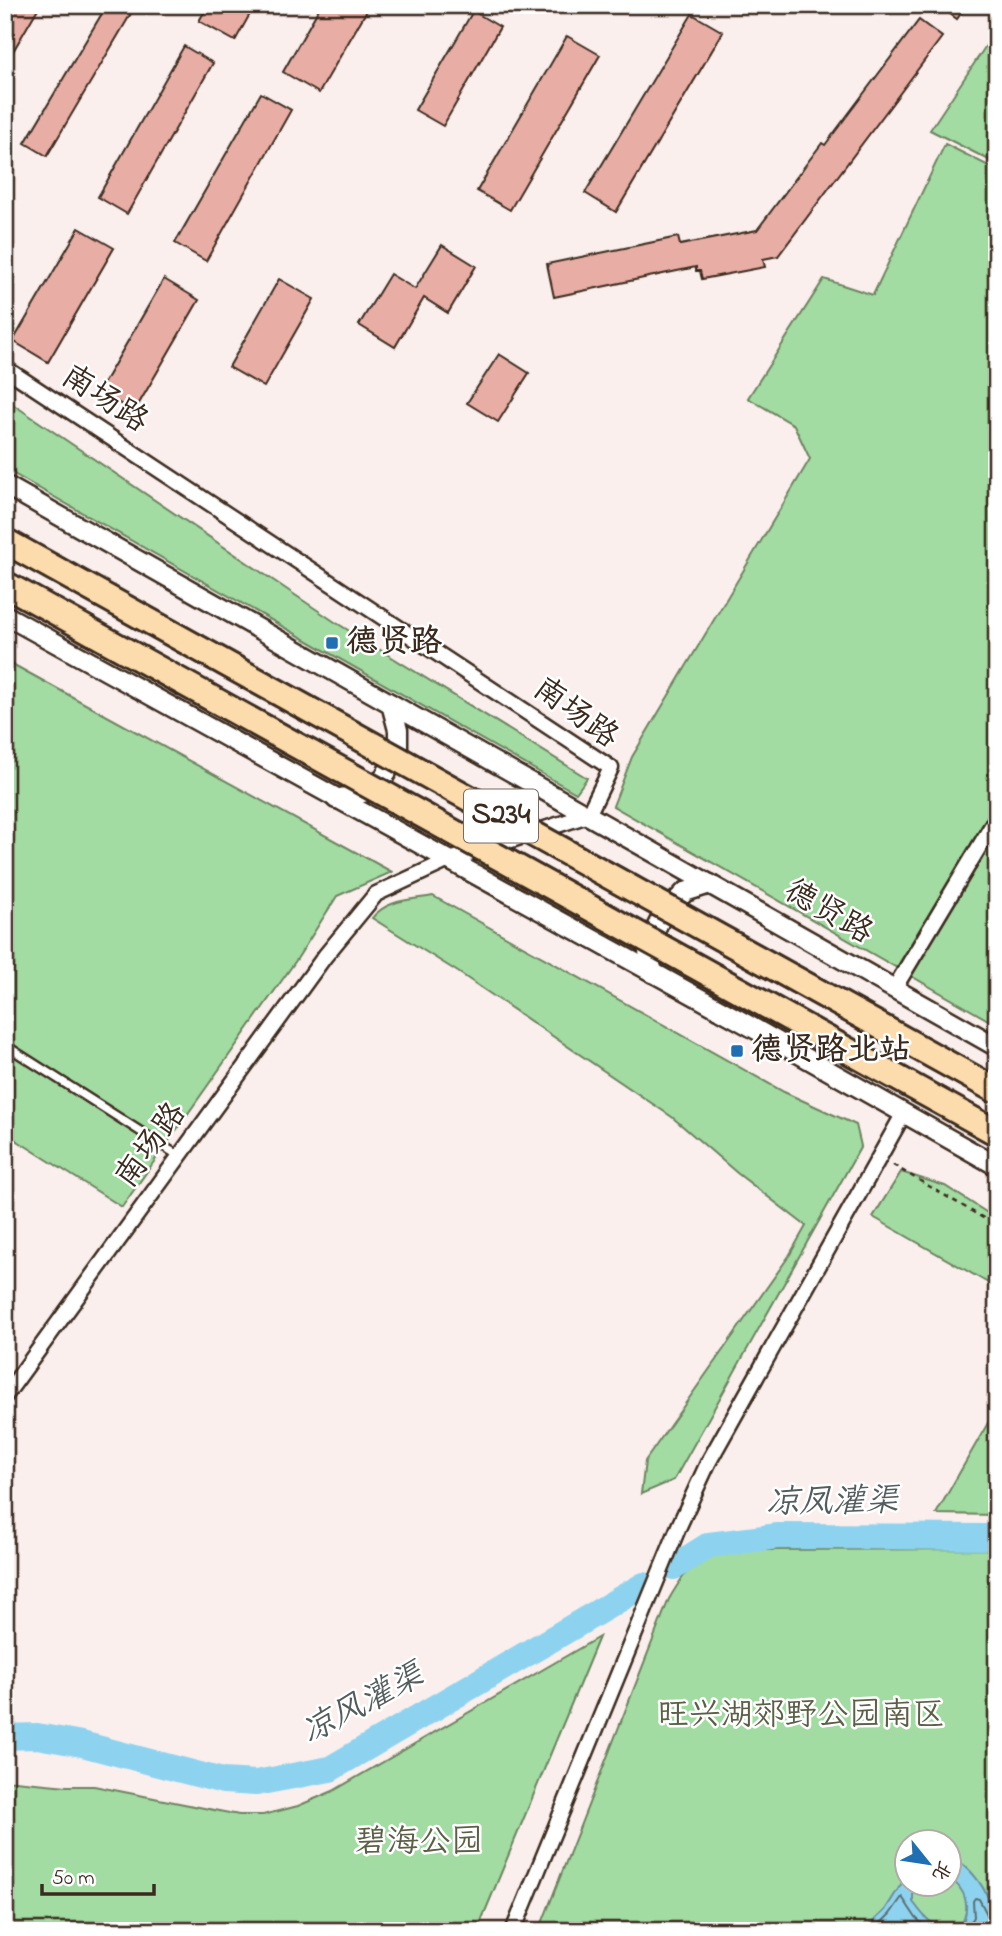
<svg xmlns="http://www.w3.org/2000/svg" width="1002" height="1936" font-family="'Indie Flower','LXGW WenKai TC',sans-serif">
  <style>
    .green { fill: #a2dca2; stroke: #6e8360; stroke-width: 2; fill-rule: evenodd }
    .water { fill: #8dd3ef; stroke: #6c8f9b; stroke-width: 2 }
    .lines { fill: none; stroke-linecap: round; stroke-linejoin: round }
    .shore { stroke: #5c6e72; stroke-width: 2 }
    .river { stroke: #8dd3ef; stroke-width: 26 }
    .building { fill: #e8aea5; stroke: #3b2a1e; stroke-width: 2 }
    .service-casing { stroke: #3b2a1e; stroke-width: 12 }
    .minor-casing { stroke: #3b2a1e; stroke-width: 19 }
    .tertiary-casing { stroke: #3b2a1e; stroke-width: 23 }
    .path { stroke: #3b2a1e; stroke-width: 2.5; stroke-dasharray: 5 5; stroke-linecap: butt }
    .service { stroke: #fff; stroke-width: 7 }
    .minor { stroke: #fff; stroke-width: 14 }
    .tertiary { stroke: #fff; stroke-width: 18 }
    .trunk-bridge-casing { stroke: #3b2a1e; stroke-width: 30; stroke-linecap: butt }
    .trunk-bridge { stroke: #fcdcac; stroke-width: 24 }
    .poi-dot { fill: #1f6fb2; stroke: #fff; stroke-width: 2.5 }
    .labels { text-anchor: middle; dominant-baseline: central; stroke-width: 5; stroke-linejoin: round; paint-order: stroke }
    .shield { fill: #fff; stroke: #766a62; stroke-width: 2 }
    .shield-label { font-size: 30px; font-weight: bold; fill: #3b2a1e }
    .street-label { font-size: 32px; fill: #3b2a1e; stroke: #fff }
    .poi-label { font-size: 32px; font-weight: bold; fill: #3b2a1e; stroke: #fff; text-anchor: start }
    .park-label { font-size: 32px; fill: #5a5f46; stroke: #fff }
    .water-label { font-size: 33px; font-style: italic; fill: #545d5d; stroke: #fff }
  </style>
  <rect width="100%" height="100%" fill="#faefed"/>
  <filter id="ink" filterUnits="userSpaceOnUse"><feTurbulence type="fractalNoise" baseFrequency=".0143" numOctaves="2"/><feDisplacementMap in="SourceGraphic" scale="14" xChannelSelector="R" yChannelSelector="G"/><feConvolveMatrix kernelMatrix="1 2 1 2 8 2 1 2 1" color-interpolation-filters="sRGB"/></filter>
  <g filter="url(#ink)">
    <!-- green -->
    <g class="green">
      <polygon points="997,29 997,164 930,130"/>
      <polygon points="945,144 997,170 997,1025 613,806 632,757 810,459 794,425 748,398 824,279 873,295"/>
      <polygon points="5,399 335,622 587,778 576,793 5,469"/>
      <polygon points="5,660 392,872 337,896 297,959 122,1207 5,1133"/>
      <path d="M433 896 784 1092 856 1125 861 1146 674 1480 641 1494 645 1461 789 1256 806 1226 737 1173 672 1117 458 972 372 918C387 899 412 900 433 896Z"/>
      <polygon points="901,1172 945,1186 997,1219 997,1288 873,1217"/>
      <polygon points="997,1407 997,1515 936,1514"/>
      <path d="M997 1549V1931H539L669 1599C690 1563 698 1556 740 1550ZM908 1842H950V1884H908Z"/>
      <polygon points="599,1637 477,1931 5,1931 5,1780 67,1786 94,1786 239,1815 263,1815 298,1806 333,1791"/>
    </g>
    <!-- water -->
    <path class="water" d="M950 1857C975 1867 997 1904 997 1931H863L885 1910 907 1875 908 1884H917L913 1889V1902C930 1924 933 1929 961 1925 971 1908 966 1889 950 1879Z"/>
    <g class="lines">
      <!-- shore -->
      <g class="shore">
        <polyline points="873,1931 890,1914 902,1897 916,1918 930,1931"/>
        <polyline points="965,1931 974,1917 973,1901 975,1898 979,1899 989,1918 997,1920"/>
      </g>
      <!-- river -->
      <g class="river">
        <polyline points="674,1567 709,1545 778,1536 997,1537"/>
        <polyline points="5,1737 37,1736 82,1744 223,1781 256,1783 330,1769 644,1585"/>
      </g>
    </g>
    <!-- building -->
    <g class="building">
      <polygon points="9,5 40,5 5,65 5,12"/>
      <polygon points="107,5 136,5 47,156 25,143"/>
      <polygon points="208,5 255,5 235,41 199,21"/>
      <polygon points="321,5 370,5 319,93 283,72"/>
      <polygon points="938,5 967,5 957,19"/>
      <polygon points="473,11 500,27 443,126 415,110"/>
      <polygon points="692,14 723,32 616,212 585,193"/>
      <polygon points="919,20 942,37 778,256 763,259 765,267 702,279 700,271 696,271 696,267 554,297 547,264 678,237 680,245 757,230 822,143 825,145"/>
      <polygon points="567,36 600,55 510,210 477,191"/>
      <polygon points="184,46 213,63 127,214 98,197"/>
      <polygon points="261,93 291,110 206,261 175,243"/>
      <polygon points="79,228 114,248 48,362 13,341"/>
      <polygon points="442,245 476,266 448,313 424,298 395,347 359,325 390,274 415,289"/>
      <polygon points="164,279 199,300 134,412 99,391"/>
      <polygon points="279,279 314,299 264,387 229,367"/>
      <polygon points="499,354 529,373 498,422 467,403"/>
    </g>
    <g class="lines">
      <!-- service casing -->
      <g class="service-casing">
        <polyline id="service" points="5,1045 179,1156"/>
      </g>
      <!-- minor casing -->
      <g class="minor-casing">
        <g id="minor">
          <polyline points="5,368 611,768 588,815 447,861 376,894 325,956 5,1396"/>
          <polyline points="894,989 997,817"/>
          <polyline points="513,1931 679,1526 708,1463 904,1113"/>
        </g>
      </g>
      <!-- tertiary casing -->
      <g class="tertiary-casing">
        <g id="tertiary">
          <polyline points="5,485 997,1047"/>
          <polyline points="5,615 748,1025 997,1166"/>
          <polyline points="336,799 363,793 384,777 398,753 398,730 391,704"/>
          <polyline points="653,973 647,947 662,916 685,892 710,884"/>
        </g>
      </g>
      <!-- path -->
      <polyline class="path" points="893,1165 997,1226"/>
      <!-- service -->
      <use href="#service" class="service"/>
      <!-- minor -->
      <use href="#minor" class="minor"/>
      <!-- tertiary -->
      <use href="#tertiary" class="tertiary"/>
      <!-- trunk-bridge casing -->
      <g class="trunk-bridge-casing">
        <g id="trunk-bridge">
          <polyline points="5,541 997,1091"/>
          <polyline points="5,584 997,1133"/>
        </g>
      </g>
      <!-- trunk-bridge -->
      <use href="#trunk-bridge" class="trunk-bridge"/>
    </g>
  </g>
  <!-- markers -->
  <g class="poi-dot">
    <rect x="325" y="636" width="14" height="14" rx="3.5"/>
    <rect x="730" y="1044" width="14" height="14" rx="3.5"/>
  </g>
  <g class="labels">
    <!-- shield labels -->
    <rect class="shield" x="464" y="789.5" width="74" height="53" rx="5"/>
    <g class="shield-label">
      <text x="501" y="816">S234</text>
    </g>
    <!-- street labels -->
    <g class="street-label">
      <text transform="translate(104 400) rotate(33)">南场路</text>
      <text transform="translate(575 714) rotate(36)">南场路</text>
      <text transform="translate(828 913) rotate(30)">德贤路</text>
      <text transform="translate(152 1146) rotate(-54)">南场路</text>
    </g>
    <!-- poi labels -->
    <g class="poi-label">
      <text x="346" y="643">德贤路</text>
      <text x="751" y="1051">德贤路北站</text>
    </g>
    <!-- park labels -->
    <g class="park-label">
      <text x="801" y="1716">旺兴湖郊野公园南区</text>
      <text x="419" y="1843">碧海公园</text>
    </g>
    <!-- water labels -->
    <g class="water-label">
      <text transform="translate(832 1503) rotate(-1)">凉凤灌渠</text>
      <text transform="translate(363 1705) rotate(-28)">凉风灌渠</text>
    </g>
  </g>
  <!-- margin -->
  <rect width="1002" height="1936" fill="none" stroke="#fff" stroke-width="28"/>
  <rect x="14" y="14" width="974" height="1908" fill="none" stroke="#3b2a1e" stroke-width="2.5" filter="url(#ink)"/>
  <!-- north arrow -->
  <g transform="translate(928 1863) rotate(120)"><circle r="33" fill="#ffffff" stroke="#b1aaa5" stroke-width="2"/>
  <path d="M0-5L12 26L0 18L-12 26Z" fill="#1f6fb2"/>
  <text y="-10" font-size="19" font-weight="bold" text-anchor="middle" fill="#3b2a1e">北</text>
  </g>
  <!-- scale -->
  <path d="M42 1884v10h112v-10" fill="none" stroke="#3b2a1e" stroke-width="3.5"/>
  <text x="52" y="1884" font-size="21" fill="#3b2a1e" stroke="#ffffff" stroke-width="5" paint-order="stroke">50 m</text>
</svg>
